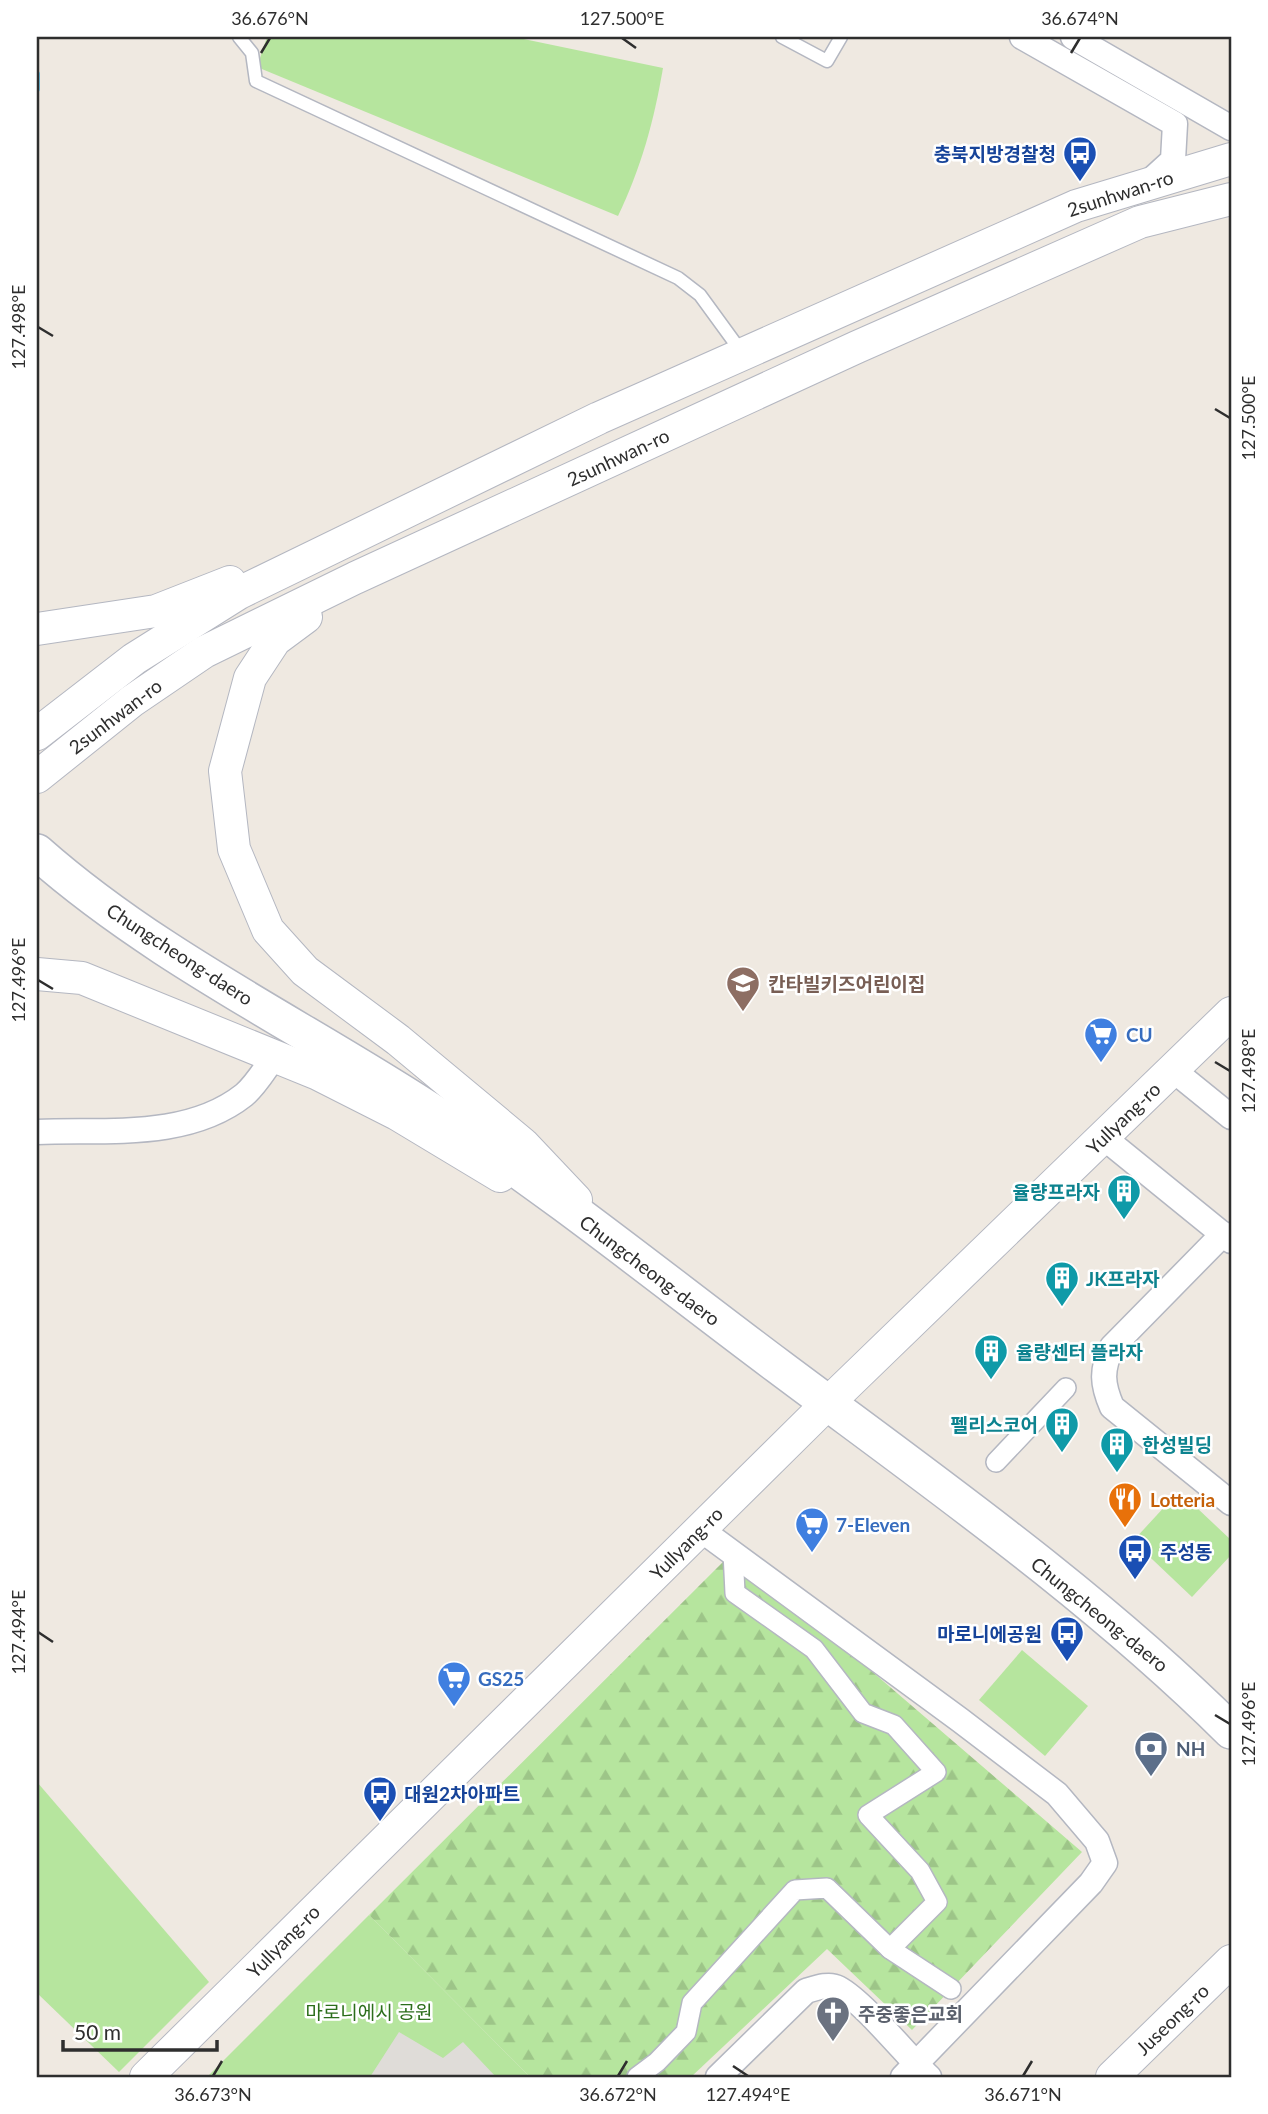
<svg xmlns="http://www.w3.org/2000/svg" width="1268" height="2114" font-family="Lato,'Noto Sans KR',sans-serif">
  <style>
    .grass { fill: #b6e59e }
    .forest { fill: url(#forest-firs) }
    .plaza { fill: #dfdcd8 }
    .lines { fill: none; stroke-linecap: round; stroke-linejoin: round }
    .stream { stroke: #75cff0; stroke-width: 6 }
    .service-casing { stroke: #b4b7c1; stroke-width: 15 }
    .pedestrian-casing { stroke: #b4b7c1; stroke-width: 22 }
    .minor-casing { stroke: #b4b7c1; stroke-width: 27 }
    .tertiary-casing { stroke: #b4b7c1; stroke-width: 34 }
    .secondary-casing { stroke: #b4b7c1; stroke-width: 38 }
    .service { stroke: #fff; stroke-width: 12 }
    .pedestrian { stroke: #fff; stroke-width: 19 }
    .minor { stroke: #fff; stroke-width: 24 }
    .tertiary { stroke: #fff; stroke-width: 32 }
    .secondary { stroke: #fff; stroke-width: 35 }
    .ticks { fill: none; stroke: #2e2e2e; stroke-width: 2.5 }
    .labels { text-anchor: middle; dominant-baseline: central; stroke-width: 5; stroke-linejoin: round; paint-order: stroke }
    .transit-label { font-size: 19px; font-weight: bold; fill: #164399; stroke: #fff; text-anchor: end }
    .street-label { font-size: 19px; fill: #2e2e2e; stroke: #fff }
    .education-label { font-size: 19px; font-weight: bold; fill: #785e54; stroke: #fff; text-anchor: start }
    .shop-label { font-size: 19px; font-weight: bold; fill: #366cbe; stroke: #fff; text-anchor: start }
    .culture-label { font-size: 19px; font-weight: bold; fill: #0d838f; stroke: #fff; text-anchor: start }
    .food-label { font-size: 19px; font-weight: bold; fill: #c56008; stroke: #fff; text-anchor: start }
    .service-label { font-size: 19px; font-weight: bold; fill: #4e5e75; stroke: #fff; text-anchor: start }
    .park-label { font-size: 19px; fill: #2c6e1b; stroke: #fff }
    .worship-label { font-size: 19px; font-weight: bold; fill: #5b616d; stroke: #fff; text-anchor: start }
    .neatline { fill: none; stroke: #2e2e2e; stroke-width: 2.5 }
    .ticks-label { font-size: 18px; text-anchor: middle; fill: #2e2e2e }
  </style>
  <defs>
    <pattern id="forest-firs" width="22" height="20" patternUnits="userSpaceOnUse" patternTransform="scale(1.75)"><rect width="22" height="20" fill="#b6e59e"/><path d="M5 1l3.5 6h-7zM16 11l3.5 6h-7z" fill="#9dc588"/></pattern>
  </defs>
  <rect width="100%" height="100%" fill="#efe9e1"/>
  <!-- grass -->
  <g class="grass">
    <path d="M267 37H514L663 68C654 121 641 168 618 216L257 67Z"/>
    <polygon points="1179,1491 1231,1540 1231,1555 1192,1597 1133,1541"/>
    <polygon points="1022,1650 1088,1706 1045,1756 979,1700"/>
    <polygon points="37,1782 209,1982 119,2072 37,1993"/>
    <polygon points="369,1915 530,2077 207,2077"/>
  </g>
  <!-- forest -->
  <polygon class="forest" points="733,1552 1082,1852 912,2030 827,1949 691,2077 530,2077 369,1915"/>
  <!-- plaza -->
  <polygon class="plaza" points="399,2032 443,2058 463,2042 496,2077 370,2077"/>
  <g class="lines">
    <!-- stream -->
    <polyline class="stream" points="37,74 37,89"/>
    <!-- service casing -->
    <g class="service-casing">
      <g id="service">
        <polyline points="239,37 252,53 256,81 678,278 700,295 743,354"/>
        <polyline points="782,37 827,61 841,37"/>
      </g>
    </g>
    <!-- pedestrian casing -->
    <g class="pedestrian-casing">
      <g id="pedestrian">
        <polyline points="996,1462 1066,1388"/>
        <polyline points="890,1949 951,1989"/>
        <polyline points="637,2077 657,2062 686,2032 692,2003 795,1890 827,1888 890,1949 937,1902 920,1871 868,1815 936,1772 894,1725 863,1713 814,1649 735,1593 733,1552"/>
      </g>
    </g>
    <!-- minor casing -->
    <g class="minor-casing">
      <g id="minor">
        <polyline points="1022,37 1175,124 1173,160 1150,181"/>
        <polyline points="1073,37 1231,128"/>
        <polyline points="1173,1070 1231,1117"/>
        <path d="M37 1132C106 1129 187 1140 244 1095 256 1085 265 1069 274 1057"/>
        <polyline points="1103,1137 1231,1241"/>
        <path d="M1223 1234 1112 1347C1101 1370 1102 1384 1112 1407L1231 1503"/>
        <polyline points="700,1529 960,1720 1057,1794 1097,1841 1105,1863 1091,1883 903,2077"/>
        <path d="M718 2077 806 1991C816 1988 829 1983 838 1988 864 2002 906 2055 929 2077"/>
      </g>
    </g>
    <!-- tertiary casing -->
    <g class="tertiary-casing">
      <g id="tertiary">
        <polyline points="306,617 275,640 250,678 225,771 234,849 268,930 305,971 398,1040 523,1144 576,1200"/>
        <polyline points="37,629 156,611 230,582"/>
        <polyline points="37,734 134,659 239,593 599,418 1076,206 1231,159"/>
        <polyline points="37,777 132,701 204,652 355,578 857,347 1140,222 1231,199"/>
        <polyline points="37,974 82,978 318,1074 397,1114 500,1176"/>
        <polyline points="146,2077 828,1403 1231,1013"/>
        <polyline points="1112,2077 1231,1961"/>
      </g>
    </g>
    <!-- secondary casing -->
    <g class="secondary-casing">
      <path id="secondary" d="M37 852C158 959 308 1029 442 1118 558 1195 667 1283 778 1366 933 1482 1094 1595 1231 1731"/>
    </g>
    <!-- service -->
    <use href="#service" class="service"/>
    <!-- pedestrian -->
    <use href="#pedestrian" class="pedestrian"/>
    <!-- minor -->
    <use href="#minor" class="minor"/>
    <!-- tertiary -->
    <use href="#tertiary" class="tertiary"/>
    <!-- secondary -->
    <use href="#secondary" class="secondary"/>
  </g>
  <!-- ticks -->
  <path class="ticks" d="M622 38 636 48M261 53 270 38M1071 53 1080 38M38 327 53 336M1215 409 1230 418M38 980 53 989M1215 1062 1230 1071M38 1632 53 1642M1215 1715 1230 1724M733 2066 748 2076M213 2076 222 2061M618 2076 627 2061M1023 2076 1032 2061"/>
  <!-- icons -->
  <defs>
    <g id="bus-pin" transform="scale(1.75)"><path d="M0 17L-7.5 6A9.5 9.5 0 1 1 7.5 6Z" fill="#1a4fb4" stroke="#fff"/><path d="M-5-6H5V4H4V6H2V4H-2V6H-4V4H-5ZM-3.5-4V0h7V-4ZM-3.5 1.2v1.5H-2V1.2ZM2 1.2v1.5H3.5V1.2Z" fill="#fff"/></g>
    <g id="school-pin" transform="scale(1.75)"><path d="M0 17L-7.5 6A9.5 9.5 0 1 1 7.5 6Z" fill="#8d6e63" stroke="#fff"/><path d="M0-5L7-2L0 1L-7-2ZM-4 1L0 2.5L4 1V4Q0 6-4 4Z" fill="#fff"/></g>
    <g id="supermarket-pin" transform="scale(1.75)"><path d="M0 17L-7.5 6A9.5 9.5 0 1 1 7.5 6Z" fill="#3f7fe0" stroke="#fff"/><path d="M-6-5.5h2.5l.6 2H6L4.5 2H-2.5L-4.4-4H-6ZM-1.5 3.2a1.3 1.3 0 1 0 .1 0ZM3 3.2a1.3 1.3 0 1 0 .1 0Z" fill="#fff"/></g>
    <g id="building-pin" transform="scale(1.75)"><path d="M0 17L-7.5 6A9.5 9.5 0 1 1 7.5 6Z" fill="#0f9aa8" stroke="#fff"/><path d="M-4-6H4V6H1V3H-1V6H-4ZM-2.5-4.3h1.7v1.8h-1.7ZM.8-4.3h1.7v1.8H.8ZM-2.5-1h1.7V.8h-1.7ZM.8-1h1.7V.8H.8Z" fill="#fff"/></g>
    <g id="restaurant-pin" transform="scale(1.75)"><path d="M0 17L-7.5 6A9.5 9.5 0 1 1 7.5 6Z" fill="#e8710a" stroke="#fff"/><path d="M-5-6h1v4h1v-4h1v4h1v-4h1v5L-1.5 .5V6h-2V.5L-5-1ZM5-6V6H3V1.5H1.5Q1.5-4 5-6Z" fill="#fff"/></g>
    <g id="bank-pin" transform="scale(1.75)"><path d="M0 17L-7.5 6A9.5 9.5 0 1 1 7.5 6Z" fill="#5c6f8a" stroke="#fff"/><path d="M-6-4H6V4H-6ZM0-2.3a2.3 2.3 0 1 0 0 4.6a2.3 2.3 0 1 0 0-4.6Z" fill="#fff"/></g>
    <g id="church-pin" transform="scale(1.75)"><path d="M0 17L-7.5 6A9.5 9.5 0 1 1 7.5 6Z" fill="#6b7280" stroke="#fff"/><path d="M-1.2-6h2.4v3.5h3.3v2.4h-3.3V6h-2.4V-.1h-3.3v-2.4h3.3Z" fill="#fff"/></g>
  </defs>
  <g fill-rule="evenodd">
    <use href="#bus-pin" x="1080" y="153"/>
    <use href="#school-pin" x="743" y="983"/>
    <use href="#supermarket-pin" x="1101" y="1034"/>
    <use href="#building-pin" x="1124" y="1191"/>
    <use href="#building-pin" x="1062" y="1278"/>
    <use href="#building-pin" x="991" y="1351"/>
    <use href="#building-pin" x="1062" y="1424"/>
    <use href="#building-pin" x="1117" y="1444"/>
    <use href="#restaurant-pin" x="1125" y="1499"/>
    <use href="#supermarket-pin" x="812" y="1524"/>
    <use href="#bus-pin" x="1135" y="1551"/>
    <use href="#bus-pin" x="1067" y="1633"/>
    <use href="#supermarket-pin" x="454" y="1678"/>
    <use href="#bank-pin" x="1151" y="1748"/>
    <use href="#bus-pin" x="380" y="1793"/>
    <use href="#church-pin" x="833" y="2013"/>
  </g>
  <g class="labels">
    <!-- transit labels -->
    <g class="transit-label">
      <text x="1056" y="153">충북지방경찰청</text>
      <text x="1160" y="1551" text-anchor="start">주성동</text>
      <text x="1042" y="1633">마로니에공원</text>
      <text x="404" y="1793" text-anchor="start">대원2차아파트</text>
    </g>
    <!-- street labels -->
    <g class="street-label">
      <text transform="translate(1120 193) rotate(-18)">2sunhwan-ro</text>
      <text transform="translate(618 457) rotate(-25)">2sunhwan-ro</text>
      <text transform="translate(115 716) rotate(-37)">2sunhwan-ro</text>
      <text transform="translate(180 954) rotate(33)">Chungcheong-daero</text>
      <text transform="translate(1123 1118) rotate(-44)">Yullyang-ro</text>
      <text transform="translate(650 1270) rotate(37)">Chungcheong-daero</text>
      <text transform="translate(686 1543) rotate(-45)">Yullyang-ro</text>
      <text transform="translate(1100 1614) rotate(39)">Chungcheong-daero</text>
      <text transform="translate(283 1941) rotate(-45)">Yullyang-ro</text>
      <text transform="translate(1172 2019) rotate(-44)">Juseong-ro</text>
    </g>
    <!-- education labels -->
    <g class="education-label">
      <text x="768" y="983">칸타빌키즈어린이집</text>
    </g>
    <!-- shop labels -->
    <g class="shop-label">
      <text x="1126" y="1034">CU</text>
      <text x="836" y="1524">7-Eleven</text>
      <text x="478" y="1678">GS25</text>
    </g>
    <!-- culture labels -->
    <g class="culture-label">
      <text x="1100" y="1191" text-anchor="end">율량프라자</text>
      <text x="1086" y="1278">JK프라자</text>
      <text x="1016" y="1351">율량센터 플라자</text>
      <text x="1038" y="1424" text-anchor="end">펠리스코어</text>
      <text x="1142" y="1444">한성빌딩</text>
    </g>
    <!-- food labels -->
    <g class="food-label">
      <text x="1150" y="1499">Lotteria</text>
    </g>
    <!-- service labels -->
    <g class="service-label">
      <text x="1176" y="1748">NH</text>
    </g>
    <!-- park labels -->
    <g class="park-label">
      <text x="369" y="2011">마로니에시 공원</text>
    </g>
    <!-- worship labels -->
    <g class="worship-label">
      <text x="858" y="2013">주중좋은교회</text>
    </g>
  </g>
  <!-- border -->
  <rect width="1268" height="2114" fill="none" stroke="#ffffff" stroke-width="77"/>
  <!-- scale -->
  <path d="M63 2040v10h154v-10" fill="none" stroke="#2e2e2e" stroke-width="3.5"/>
  <text x="74" y="2040" font-size="21" fill="#2e2e2e" stroke="#ffffff" stroke-width="5" paint-order="stroke">50 m</text>
  <rect x="38" y="38" width="1192" height="2038" class="neatline"/>
  <g class="ticks-label">
    <text x="270" y="25">36.676°N</text>
    <text x="622" y="25">127.500°E</text>
    <text x="1080" y="25">36.674°N</text>
    <text transform="translate(19 327) rotate(-90)" y="6">127.498°E</text>
    <text transform="translate(1249 418) rotate(-90)" y="6">127.500°E</text>
    <text transform="translate(19 980) rotate(-90)" y="6">127.496°E</text>
    <text transform="translate(1249 1071) rotate(-90)" y="6">127.498°E</text>
    <text transform="translate(19 1632) rotate(-90)" y="6">127.494°E</text>
    <text transform="translate(1249 1724) rotate(-90)" y="6">127.496°E</text>
    <text x="213" y="2101">36.673°N</text>
    <text x="618" y="2101">36.672°N</text>
    <text x="748" y="2101">127.494°E</text>
    <text x="1023" y="2101">36.671°N</text>
  </g>
</svg>
